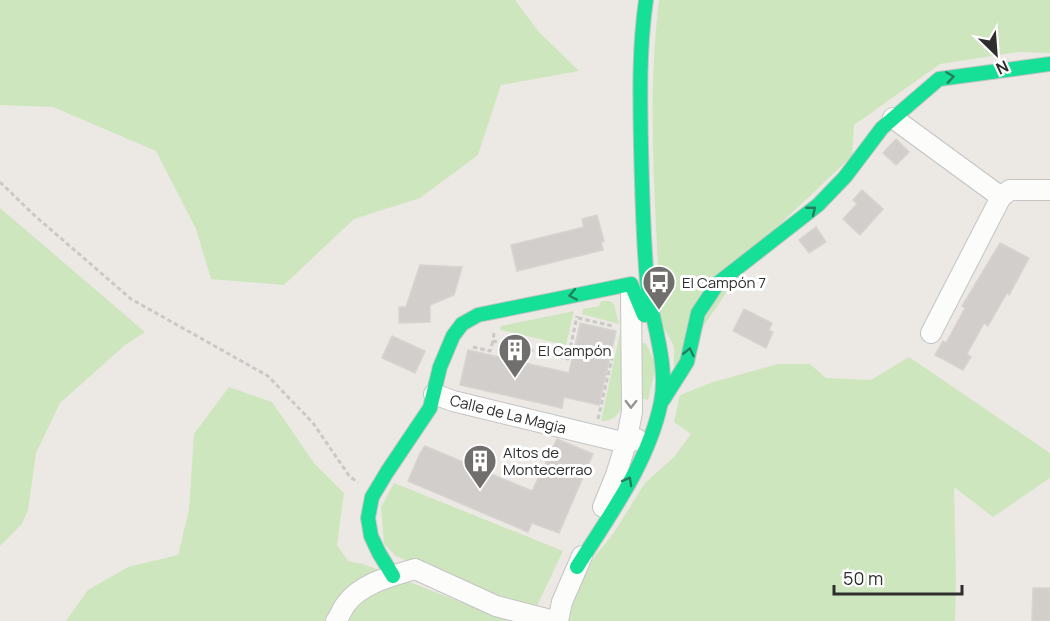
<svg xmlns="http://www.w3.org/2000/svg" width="1050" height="621" font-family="Manrope,sans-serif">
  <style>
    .green { fill: #cee6be }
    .building { fill: #d1cecb; stroke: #d7d4d0; stroke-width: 1.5 }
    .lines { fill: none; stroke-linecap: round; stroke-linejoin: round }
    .street-casing { stroke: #c5c4c5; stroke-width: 22 }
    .fast-casing { stroke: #c5c4c5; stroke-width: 16 }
    .path { stroke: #c9c9c8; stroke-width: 3; stroke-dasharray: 4.5 3; stroke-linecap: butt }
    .street { stroke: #fcfcfb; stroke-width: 20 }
    .fast { stroke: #16e098; stroke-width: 14 }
    .oneway { stroke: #237e5e }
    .oneway2 { stroke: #959594 }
    .labels { text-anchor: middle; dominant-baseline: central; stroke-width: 6; stroke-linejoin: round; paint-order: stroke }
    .poi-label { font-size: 15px; fill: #2e2e2e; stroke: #fff; text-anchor: start }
    .street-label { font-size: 15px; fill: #2e2e2e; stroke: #fff }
  </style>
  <rect width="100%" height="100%" fill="#ece8e4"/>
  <!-- green -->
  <g class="green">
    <polygon points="0,0 515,0 538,31 579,71 501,85 478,155 420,198 354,219 284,285 211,279 196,229 156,151 53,107 0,105"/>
    <path d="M659 0H1050V53L1018 52 940 64 854 125 852 156 759 244 674 370V346L661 323C656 215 646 107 659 0Z"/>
    <polygon points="0,208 145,332 124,346 60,403 36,453 28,510 22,524 0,546"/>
    <polygon points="601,301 610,301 614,304 619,324 582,314 583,309 599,306"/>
    <polygon points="574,311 566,345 500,330 501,326"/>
    <path d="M620 333 623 404C619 415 613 421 601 421Z"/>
    <polygon points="646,343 656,366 648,400 639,397 640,344"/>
    <polygon points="909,357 1050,453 1050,478 993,517 954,487 956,578 955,621 569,621 575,594 595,556 613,534 645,483 674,457 691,434 674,422 680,395 713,382 778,364 810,364 826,378 871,380"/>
    <polygon points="229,387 272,402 314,463 344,493 337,545 348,561 363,564 510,621 66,621 88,590 128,567 178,555 189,510 194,434"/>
    <polygon points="394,483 563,551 536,608 488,596 396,556 384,544 381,507"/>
  </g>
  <!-- building -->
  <g class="building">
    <polygon points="896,139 909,152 896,165 883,153"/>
    <polygon points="862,190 883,209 860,235 843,219 857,204 853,200"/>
    <polygon points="597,215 604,241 601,242 603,250 517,271 511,245 584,227 582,219"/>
    <polygon points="816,227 826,242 809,253 799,240"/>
    <polygon points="1000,243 1029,258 1009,295 1007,293 988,326 984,323 967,354 971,357 963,370 935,355 943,341 946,343 965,308 962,306"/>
    <polygon points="420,265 462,267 454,295 430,305 430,322 399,323 399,307 406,307"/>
    <polygon points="744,309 772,323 769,330 773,332 766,348 733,331"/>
    <polygon points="580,323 616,331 599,405 564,397 562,408 460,385 468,350 569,373"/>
    <polygon points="392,336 425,351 415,373 382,358"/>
    <polygon points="557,439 593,454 559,533 532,523 528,532 408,481 420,453 425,446 532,491"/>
    <polygon points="1033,588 1050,588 1050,621 1032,621"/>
  </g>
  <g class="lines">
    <!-- street casing -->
    <g class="street-casing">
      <g id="street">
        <polyline points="893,118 1001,197 931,333"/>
        <polyline points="1001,197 1010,190 1050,190"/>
        <polyline points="434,394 453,401 626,443 637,439"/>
        <polyline points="603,507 616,475 626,443 632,412 631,292"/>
        <path d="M336 621C340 616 342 609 346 604 361 583 392 576 415 569L496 606 554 621"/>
        <polyline points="558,621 562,602 582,556"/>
      </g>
    </g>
    <!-- fast casing -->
    <g class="fast-casing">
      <g id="fast">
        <polyline points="663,400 687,362 698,313 718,283 818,205 845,177 882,128 939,79 1050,64"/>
        <path d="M577 567C609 516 649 462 661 402 669 362 651 321 647 281 643 236 642 190 641 145 640 96 639 48 646 0"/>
        <polyline points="393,576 379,553 371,536 368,518 372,497 387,472 430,408 440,367 453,336 462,324 478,315 631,284 644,315"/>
      </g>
    </g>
    <!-- path -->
    <g class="path">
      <polyline points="0,182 34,215 131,299 268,376 313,423 350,477 358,482"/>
      <polyline points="578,318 613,326"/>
      <polyline points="494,333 493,341 568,359 577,316"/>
      <polyline points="473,347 490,351 493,341"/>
      <polyline points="598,419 612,358"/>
    </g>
    <!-- street -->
    <use href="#street" class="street"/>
    <!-- fast -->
    <use href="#fast" class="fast"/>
  </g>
  <!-- one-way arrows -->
  <defs><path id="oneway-chevron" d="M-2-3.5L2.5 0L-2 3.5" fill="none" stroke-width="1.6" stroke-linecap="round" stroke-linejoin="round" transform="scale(1.5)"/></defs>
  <g class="oneway">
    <use href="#oneway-chevron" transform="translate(950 77) rotate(-8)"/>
    <use href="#oneway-chevron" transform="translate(812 210) rotate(-39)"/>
    <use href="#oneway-chevron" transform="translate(573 295) rotate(169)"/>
    <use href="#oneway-chevron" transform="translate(689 352) rotate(-77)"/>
    <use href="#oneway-chevron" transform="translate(628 481) rotate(-61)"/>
  </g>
  <use class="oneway2" href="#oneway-chevron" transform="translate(631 404) rotate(91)"/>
  <!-- icons -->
  <defs>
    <g id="bus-pin" transform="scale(1.725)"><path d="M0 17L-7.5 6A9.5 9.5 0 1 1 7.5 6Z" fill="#706f6e" stroke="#fff"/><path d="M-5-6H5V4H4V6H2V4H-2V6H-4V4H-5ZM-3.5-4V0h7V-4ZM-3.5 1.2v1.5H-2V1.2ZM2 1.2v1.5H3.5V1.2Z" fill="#fff"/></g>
    <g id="building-pin" transform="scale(1.725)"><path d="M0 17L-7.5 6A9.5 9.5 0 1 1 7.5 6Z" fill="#706f6e" stroke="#fff"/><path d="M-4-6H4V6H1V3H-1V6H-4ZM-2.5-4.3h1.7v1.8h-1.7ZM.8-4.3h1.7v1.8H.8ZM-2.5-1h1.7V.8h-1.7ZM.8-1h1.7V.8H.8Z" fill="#fff"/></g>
  </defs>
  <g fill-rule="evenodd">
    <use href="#bus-pin" x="659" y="282"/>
    <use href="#building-pin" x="515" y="350"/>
    <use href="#building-pin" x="480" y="461"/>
  </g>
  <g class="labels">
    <!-- poi labels -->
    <g class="poi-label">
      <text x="682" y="282">El Campón 7</text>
      <text x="538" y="350">El Campón</text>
      <text x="503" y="452">Altos de<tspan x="503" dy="17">Montecerrao</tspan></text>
    </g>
    <!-- street labels -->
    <g class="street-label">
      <text transform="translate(508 414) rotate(14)">Calle de La Magia</text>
    </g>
  </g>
  <!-- north arrow -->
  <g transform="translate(996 54) rotate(155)" stroke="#ffffff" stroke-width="4.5" paint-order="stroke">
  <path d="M0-4.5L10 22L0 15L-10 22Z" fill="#2e2e2e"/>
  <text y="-9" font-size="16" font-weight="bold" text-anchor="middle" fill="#2e2e2e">N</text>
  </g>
  <!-- scale -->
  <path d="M834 585v9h128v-9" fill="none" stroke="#2e2e2e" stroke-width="3"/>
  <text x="843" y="585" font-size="18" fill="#2e2e2e" stroke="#ffffff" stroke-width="4.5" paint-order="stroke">50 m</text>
</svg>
